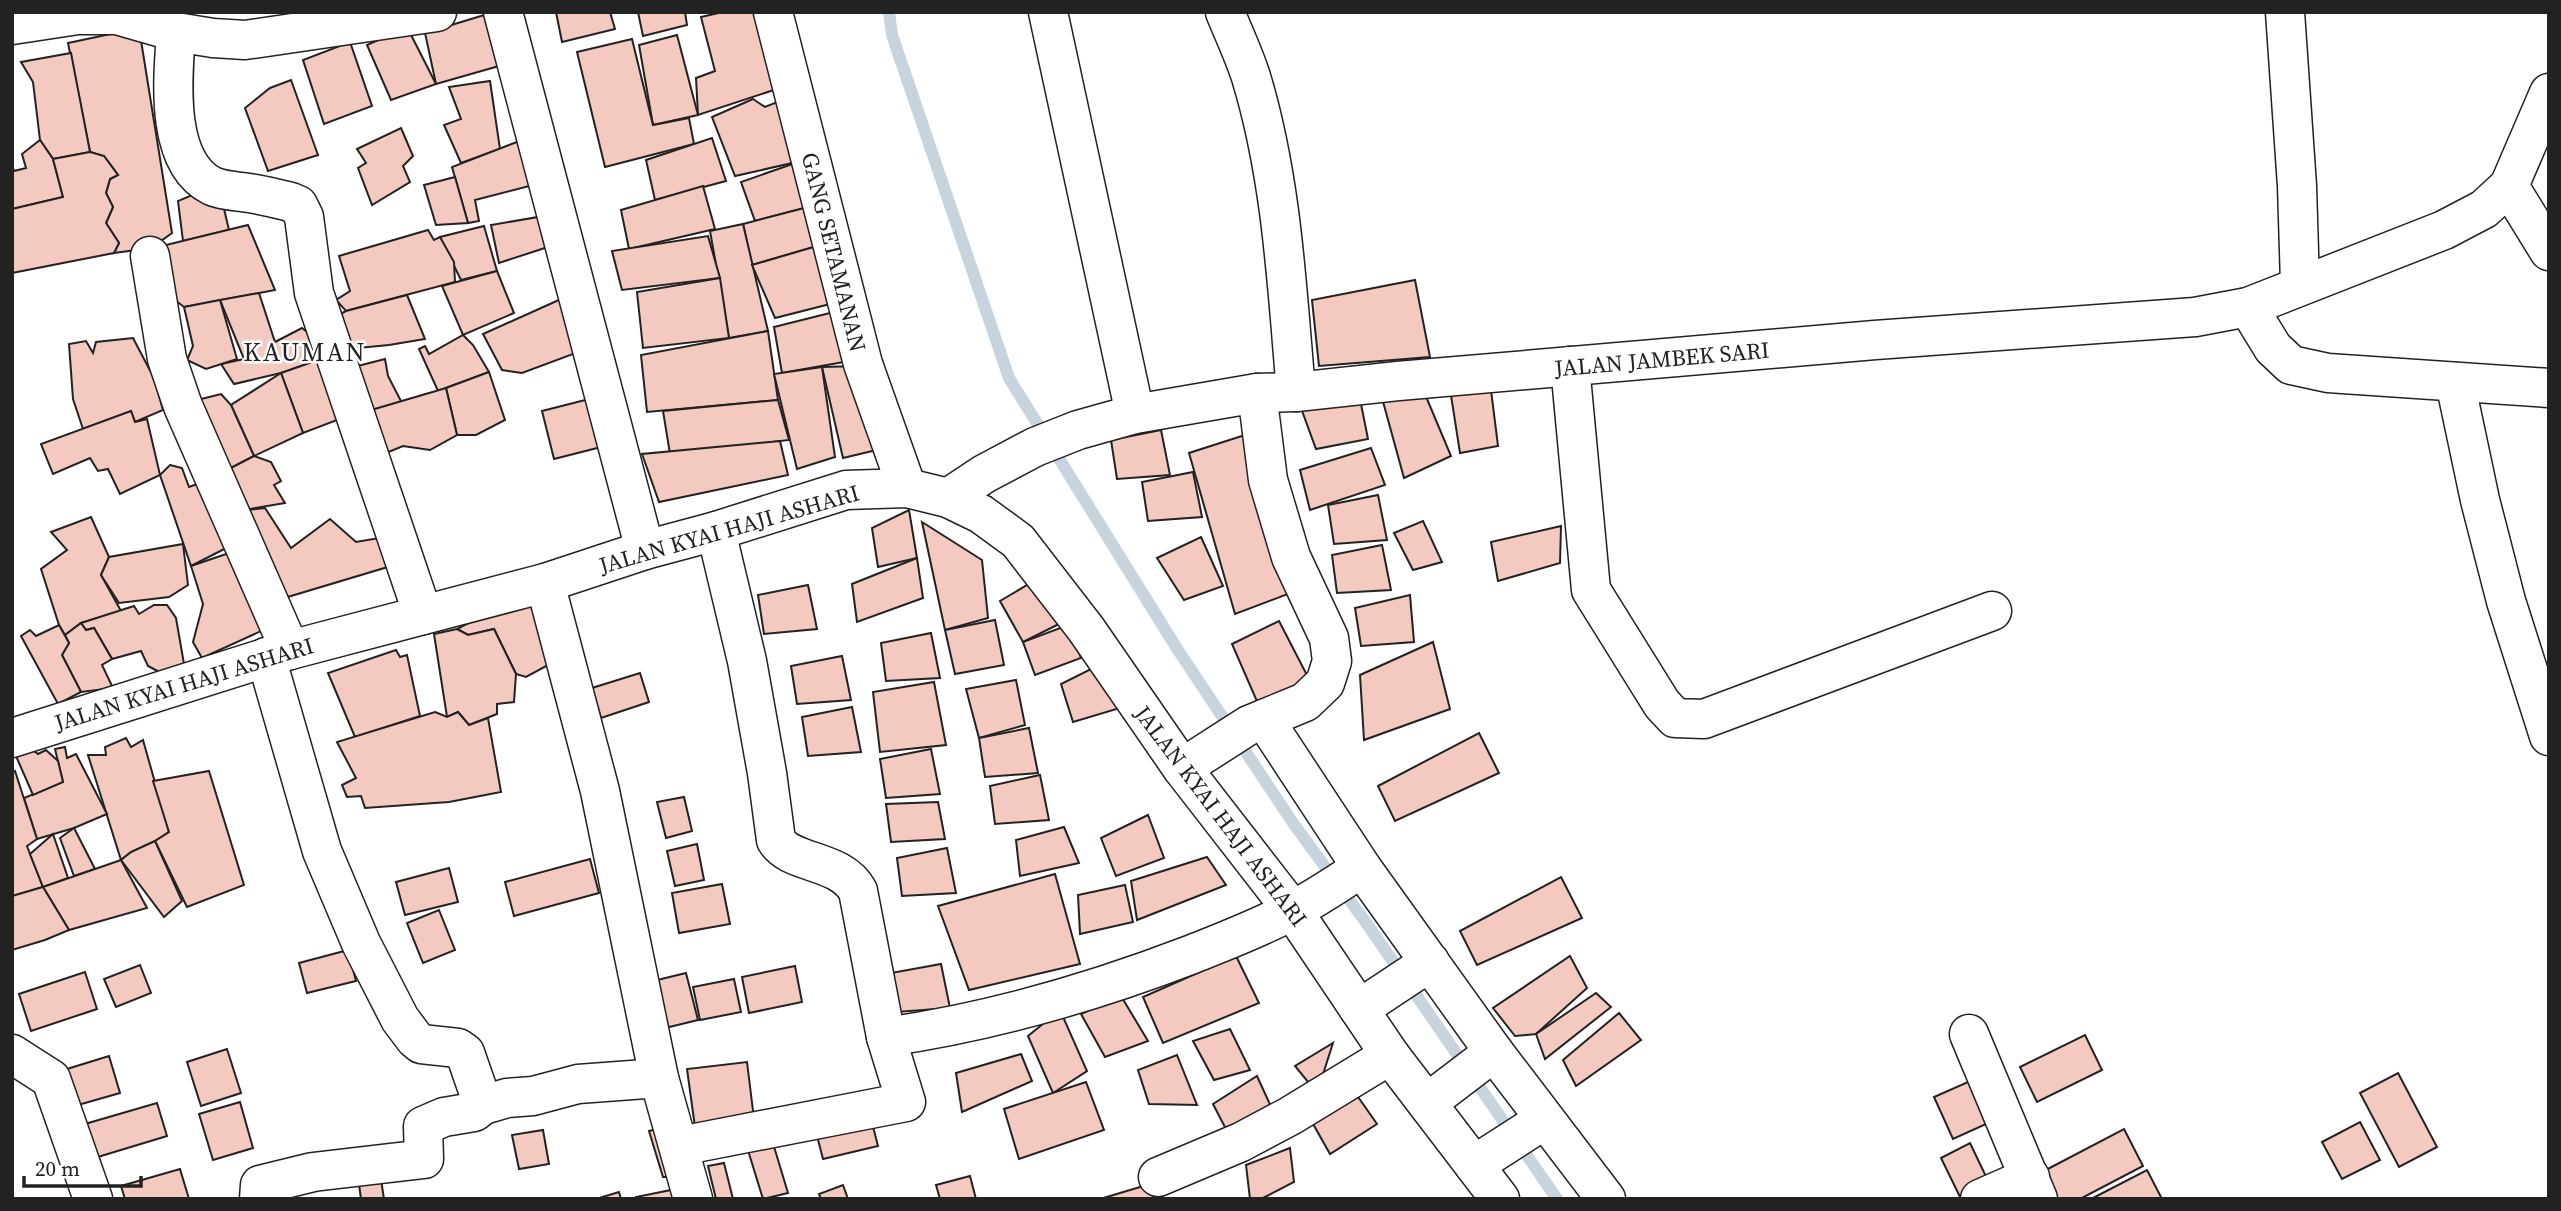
<svg xmlns="http://www.w3.org/2000/svg" width="2561" height="1211" font-family="'Source Serif 4',serif">
  <style>
    .lines { fill: none; stroke-linecap: round; stroke-linejoin: round }
    .stream { stroke: #c7d3dd; stroke-width: 12 }
    .building { fill: #f3c9c0; stroke: #222; stroke-width: 2 }
    .minor-casing { stroke: #222; stroke-width: 41 }
    .major-casing { stroke: #222; stroke-width: 41 }
    .minor { stroke: #fff; stroke-width: 38 }
    .major { stroke: #fff; stroke-width: 38 }
    .labels { text-anchor: middle; dominant-baseline: central; stroke-width: 5; stroke-linejoin: round; paint-order: stroke }
    .street-label { font-size: 23px; fill: #222; stroke: #fff }
    .quarter-label { font-size: 26px; letter-spacing: 2px; fill: #222; stroke: #fff }
  </style>
  <rect width="100%" height="100%" fill="#fff"/>
  <g class="lines">
    <!-- stream -->
    <polyline class="stream" points="889,12 892,35 1009,378 1176,647 1293,823 1367,924 1557,1199"/>
  </g>
  <!-- building -->
  <g class="building">
    <polygon points="494,12 506,64 436,84 425,33"/>
    <polygon points="556,12 610,12 615,29 562,42"/>
    <polygon points="638,12 685,12 687,25 643,36"/>
    <polygon points="723,12 763,12 783,87 698,115 696,78 715,71 701,17"/>
    <polygon points="407,27 436,84 391,100 367,45"/>
    <polygon points="139,28 172,233 151,248 114,253 119,243 106,223 113,207 106,193 110,179 118,175 104,156 90,152 68,43"/>
    <polygon points="677,35 698,115 653,125 639,45"/>
    <polygon points="632,39 653,125 689,118 694,144 605,167 577,52"/>
    <polygon points="350,42 372,106 324,124 303,60"/>
    <polygon points="71,53 90,152 53,159 40,140 33,82 21,62"/>
    <polygon points="291,80 318,155 268,171 245,108 270,88"/>
    <polygon points="490,81 500,149 461,163 444,125 461,119 449,87"/>
    <polygon points="753,99 765,107 785,99 801,161 735,176 712,117"/>
    <polygon points="401,128 413,156 403,166 410,182 372,205 358,168 366,163 357,149"/>
    <polygon points="712,138 726,181 655,200 646,160"/>
    <polygon points="40,140 53,159 63,197 12,209 12,165 14,171 26,168 22,154"/>
    <polygon points="522,140 537,184 475,200 479,221 468,223 452,167"/>
    <polygon points="90,152 104,156 118,175 110,179 106,193 113,207 106,223 119,243 114,253 12,273 12,209 63,197 53,159"/>
    <polygon points="801,161 812,206 755,221 741,182"/>
    <polygon points="455,177 468,223 436,225 424,185"/>
    <polygon points="703,186 715,229 629,249 621,210"/>
    <polygon points="206,189 221,196 229,230 183,241 178,201"/>
    <polygon points="812,206 824,244 752,265 743,224"/>
    <polygon points="550,215 557,244 499,263 491,225"/>
    <polygon points="743,224 768,331 729,338 710,231"/>
    <polygon points="248,225 275,290 184,307 175,300 166,245"/>
    <polygon points="484,226 497,271 461,280 440,237"/>
    <polygon points="428,230 434,240 440,237 454,262 455,282 346,311 336,300 350,291 339,256"/>
    <polygon points="708,236 720,278 622,290 612,251"/>
    <polygon points="824,244 838,302 775,318 752,265"/>
    <polygon points="497,271 514,313 463,335 442,286"/>
    <polygon points="720,278 729,338 643,348 637,292"/>
    <polygon points="1415,280 1430,357 1319,366 1312,300"/>
    <polygon points="259,293 275,342 302,328 316,339 321,359 281,373 234,384 221,364 244,359 220,300"/>
    <polygon points="407,295 425,339 389,345 348,349 335,317 346,311"/>
    <polygon points="570,295 584,350 522,373 502,370 483,334"/>
    <polygon points="220,300 237,359 206,369 187,360 193,346 184,307"/>
    <polygon points="842,310 855,360 782,373 774,327"/>
    <polygon points="768,331 778,400 647,412 641,355"/>
    <polygon points="463,335 473,345 489,372 438,391 419,349 425,346 429,354"/>
    <polygon points="133,338 154,378 163,410 135,422 131,411 83,429 73,399 69,344 86,341 93,353 96,342"/>
    <polygon points="321,359 345,417 303,433 281,373"/>
    <polygon points="385,359 388,376 402,403 361,413 346,369"/>
    <polygon points="858,366 885,448 843,458 822,367"/>
    <polygon points="822,367 835,457 797,469 774,374"/>
    <polygon points="489,372 505,420 476,435 457,435 446,388"/>
    <polygon points="281,373 303,433 254,456 231,405"/>
    <polygon points="1422,387 1451,456 1404,478 1382,398"/>
    <polygon points="446,388 457,435 430,450 403,446 374,458 361,413"/>
    <polygon points="1450,389 1491,390 1498,446 1460,453"/>
    <polygon points="221,394 231,405 254,456 223,472 193,401"/>
    <polygon points="1359,394 1368,439 1316,449 1301,408"/>
    <polygon points="597,397 609,445 554,459 542,411"/>
    <polygon points="778,400 789,440 670,454 663,411"/>
    <polygon points="131,411 135,422 147,419 160,475 120,494 108,469 98,471 90,458 53,474 41,444"/>
    <polygon points="1161,430 1170,475 1117,479 1111,440"/>
    <polygon points="1248,434 1296,591 1235,614 1189,453"/>
    <polygon points="780,441 788,475 659,502 642,454"/>
    <polygon points="1371,448 1385,485 1310,510 1300,470"/>
    <polygon points="254,456 271,462 281,481 274,485 285,503 238,511 223,472"/>
    <polygon points="170,465 182,468 189,487 200,483 234,544 191,566 160,475"/>
    <polygon points="1193,472 1202,517 1148,521 1142,482"/>
    <polygon points="1378,495 1387,540 1334,544 1328,505"/>
    <polygon points="265,508 291,548 330,519 356,542 379,538 391,566 281,599 238,511"/>
    <polygon points="909,510 917,558 878,567 872,528"/>
    <polygon points="91,517 109,557 101,575 121,611 81,623 65,635 59,625 41,569 67,550 51,532"/>
    <polygon points="1423,521 1442,562 1413,570 1394,533"/>
    <polygon points="922,522 982,560 988,618 945,630"/>
    <polygon points="1561,526 1560,563 1498,581 1491,542"/>
    <polygon points="1201,537 1223,586 1184,600 1157,558"/>
    <polygon points="183,544 188,585 169,597 119,603 101,575 109,557"/>
    <polygon points="1382,545 1391,590 1337,593 1332,555"/>
    <polygon points="235,551 272,626 202,658 193,642 203,604 191,566"/>
    <polygon points="917,558 923,598 857,622 852,584"/>
    <polygon points="1037,579 1063,622 1023,642 1000,601"/>
    <polygon points="808,585 817,629 764,634 758,595"/>
    <polygon points="1410,595 1414,642 1361,646 1355,608"/>
    <polygon points="529,599 556,646 550,664 526,677 516,674 494,629 468,635 457,629 480,617"/>
    <polygon points="154,605 167,605 176,618 184,664 165,675 148,666 141,651 112,659 94,628 86,630 81,623 134,606 139,614"/>
    <polygon points="995,620 1004,665 955,674 945,630"/>
    <polygon points="1279,621 1310,681 1259,706 1232,644"/>
    <polygon points="81,623 86,630 94,628 112,659 102,665 113,688 81,692 62,655 69,643 65,635"/>
    <polygon points="59,625 69,643 62,655 81,692 58,704 21,636 30,630 36,636"/>
    <polygon points="1068,625 1081,658 1035,675 1023,642"/>
    <polygon points="457,629 468,635 494,629 516,674 514,702 497,704 497,714 469,725 458,712 447,717 434,634"/>
    <polygon points="931,633 940,678 886,681 881,643"/>
    <polygon points="1433,642 1450,709 1364,740 1360,675"/>
    <polygon points="396,650 400,657 407,655 420,716 355,737 328,673"/>
    <polygon points="842,656 851,700 797,704 791,666"/>
    <polygon points="1097,666 1120,708 1073,722 1061,684"/>
    <polygon points="640,673 649,702 601,718 592,688"/>
    <polygon points="1016,680 1025,725 979,738 966,689"/>
    <polygon points="934,682 946,745 880,752 873,692"/>
    <polygon points="852,707 861,752 808,756 802,717"/>
    <polygon points="435,712 447,717 458,712 469,725 488,718 501,792 449,802 365,808 361,796 347,797 342,785 356,778 337,742"/>
    <polygon points="1029,728 1038,773 985,777 979,738"/>
    <polygon points="1479,733 1499,773 1395,821 1378,786"/>
    <polygon points="126,738 131,747 143,740 169,832 155,841 131,852 121,860 88,755 106,755 105,747"/>
    <polygon points="65,747 67,758 76,754 107,814 74,828 37,839 24,798 63,782 55,749"/>
    <polygon points="30,748 38,754 46,750 58,761 63,782 33,795 16,756"/>
    <polygon points="931,749 940,794 886,798 880,759"/>
    <polygon points="15,771 37,839 27,846 43,887 13,896 12,773"/>
    <polygon points="209,771 244,885 187,907 155,841 169,832 153,781"/>
    <polygon points="1040,775 1049,820 995,824 990,786"/>
    <polygon points="684,797 692,831 666,838 657,802"/>
    <polygon points="938,802 945,839 891,842 886,804"/>
    <polygon points="1148,815 1164,858 1116,876 1101,838"/>
    <polygon points="1064,827 1079,863 1020,876 1016,840"/>
    <polygon points="74,828 95,869 74,876 60,838"/>
    <polygon points="53,834 68,878 43,887 30,854"/>
    <polygon points="155,841 182,901 164,917 121,860 131,852"/>
    <polygon points="697,844 704,880 675,886 667,851"/>
    <polygon points="947,848 956,893 902,896 897,858"/>
    <polygon points="1207,857 1226,885 1137,920 1131,881"/>
    <polygon points="590,859 599,893 514,916 505,882"/>
    <polygon points="121,860 147,908 69,930 43,887"/>
    <polygon points="449,868 458,902 405,915 396,882"/>
    <polygon points="1055,874 1080,964 969,990 938,906"/>
    <polygon points="1561,877 1582,918 1477,965 1460,931"/>
    <polygon points="722,884 730,924 679,933 672,893"/>
    <polygon points="1125,885 1133,922 1080,934 1078,895"/>
    <polygon points="43,887 69,930 45,940 12,950 12,896"/>
    <polygon points="439,910 455,950 423,963 407,923"/>
    <polygon points="348,950 356,981 307,993 299,963"/>
    <polygon points="1236,956 1259,1003 1163,1043 1143,997"/>
    <polygon points="1570,956 1587,988 1536,1034 1515,1036 1493,1008"/>
    <polygon points="941,964 950,1008 896,1012 891,973"/>
    <polygon points="140,965 151,993 116,1007 104,979"/>
    <polygon points="795,966 802,1002 749,1013 742,977"/>
    <polygon points="85,972 97,1009 31,1031 19,994"/>
    <polygon points="686,973 698,1020 657,1030 645,983"/>
    <polygon points="734,979 741,1012 700,1020 693,987"/>
    <polygon points="1596,993 1611,1007 1545,1059 1536,1034"/>
    <polygon points="1121,996 1148,1041 1105,1057 1081,1014"/>
    <polygon points="1060,1010 1087,1071 1053,1093 1028,1036"/>
    <polygon points="1619,1013 1641,1040 1576,1086 1563,1060"/>
    <polygon points="1230,1029 1250,1070 1214,1080 1193,1041"/>
    <polygon points="2085,1035 2102,1070 2037,1102 2020,1067"/>
    <polygon points="1333,1043 1317,1093 1295,1066"/>
    <polygon points="227,1049 241,1093 201,1106 187,1062"/>
    <polygon points="1021,1054 1032,1081 962,1112 956,1073"/>
    <polygon points="1177,1055 1197,1105 1149,1104 1138,1070"/>
    <polygon points="109,1056 120,1093 78,1105 67,1069"/>
    <polygon points="747,1062 754,1119 695,1127 687,1069"/>
    <polygon points="2398,1073 2437,1147 2399,1167 2360,1093"/>
    <polygon points="1257,1076 1273,1111 1229,1135 1213,1104"/>
    <polygon points="1977,1078 1995,1120 1953,1139 1934,1097"/>
    <polygon points="1086,1082 1104,1130 1019,1159 1004,1109"/>
    <polygon points="1356,1094 1377,1124 1330,1154 1312,1122"/>
    <polygon points="240,1102 253,1148 213,1160 199,1114"/>
    <polygon points="157,1103 167,1136 88,1160 78,1126"/>
    <polygon points="871,1119 878,1146 823,1159 816,1132"/>
    <polygon points="2360,1122 2380,1160 2342,1179 2322,1142"/>
    <polygon points="660,1128 675,1177 663,1177 649,1131"/>
    <polygon points="2124,1129 2143,1166 2080,1199 2057,1199 2042,1172"/>
    <polygon points="543,1130 549,1164 519,1169 512,1135"/>
    <polygon points="772,1140 788,1193 763,1199 747,1147"/>
    <polygon points="1970,1143 1992,1189 1973,1199 1961,1199 1941,1158"/>
    <polygon points="1290,1148 1294,1182 1261,1199 1250,1199 1246,1165"/>
    <polygon points="724,1163 733,1199 716,1199 708,1166"/>
    <polygon points="180,1169 189,1199 125,1199 121,1186"/>
    <polygon points="2147,1170 2162,1199 2091,1199"/>
    <polygon points="380,1173 384,1199 361,1199 358,1177"/>
    <polygon points="970,1176 976,1199 940,1199 936,1185"/>
    <polygon points="1150,1184 1154,1199 1100,1199"/>
    <polygon points="843,1185 848,1199 821,1199 819,1194"/>
    <polygon points="671,1190 673,1199 636,1199 636,1197"/>
    <polygon points="619,1192 621,1199 596,1199"/>
  </g>
  <g class="lines">
    <!-- minor casing -->
    <g class="minor-casing">
      <g id="minor">
        <polyline points="503,12 645,550"/>
        <polyline points="773,12 863,364 907,488"/>
        <polyline points="1048,12 1135,414"/>
        <path d="M1225 12C1234 34 1244 55 1251 77 1282 179 1287 287 1296 392"/>
        <polyline points="2285,12 2297,186 2300,284"/>
        <polyline points="12,25 78,15 117,15 176,32 213,38 245,40 437,12"/>
        <path d="M176 32C173 77 164 162 212 186 223 191 237 191 249 193 263 195 277 199 291 202L298 205 304 217 314 293 423 615"/>
        <polyline points="2509,186 2549,251"/>
        <polyline points="150,256 167,359 183,406 290,650"/>
        <polyline points="2248,307 2273,348 2291,365 2328,373 2549,388"/>
        <polyline points="1570,366 1591,590 1662,704 1675,718 1704,719 1992,611"/>
        <polyline points="2455,382 2480,500 2506,601 2549,736"/>
        <polyline points="948,498 984,474 1035,447 1078,430 1135,414 1257,393 1296,392 1398,381 1875,340 2195,317 2248,307 2444,230 2484,209 2509,186 2549,93"/>
        <polyline points="545,583 600,791 659,1078 693,1199"/>
        <polyline points="266,657 322,851 361,943 400,1019 415,1039 421,1044 458,1048 465,1053 483,1105"/>
        <polyline points="1264,719 1362,868 1494,1052 1606,1199"/>
        <polyline points="1182,768 1249,725 1305,702 1325,683 1332,661 1329,638 1291,557 1268,480 1257,393"/>
        <polyline points="1359,1009 1430,962"/>
        <polyline points="1969,1034 2038,1199"/>
        <path d="M886 1037C990 1022 1091 993 1190 955 1225 941 1260 928 1293 910 1317 898 1339 882 1362 868"/>
        <polyline points="12,1054 51,1079 93,1199"/>
        <polyline points="1427,1103 1494,1052"/>
        <path d="M680 1146 906 1102 886 1037 858 891C840 858 790 865 776 840L767 773 747 661 716 531"/>
        <polyline points="1474,1165 1544,1120"/>
        <polyline points="1158,1177 1241,1142 1290,1116 1390,1055"/>
        <polyline points="259,1199 260,1185 313,1172 424,1159 423,1126 444,1117 474,1112 483,1105 507,1098 533,1096 578,1084 659,1078"/>
        <polyline points="1980,1199 2030,1177"/>
      </g>
    </g>
    <!-- major casing -->
    <g class="major-casing">
      <polyline id="major" points="12,738 290,650 545,583 645,550 716,531 846,490 907,488 948,498 981,514 1018,541 1086,629 1182,768 1293,911 1390,1055 1500,1199"/>
    </g>
    <!-- minor -->
    <use href="#minor" class="minor"/>
    <!-- major -->
    <use href="#major" class="major"/>
  </g>
  <g class="labels">
    <!-- street labels -->
    <g class="street-label">
      <text transform="translate(834 252) rotate(76)">GANG SETAMANAN</text>
      <text transform="translate(1662 359) rotate(-5)">JALAN JAMBEK SARI</text>
      <text transform="translate(729 529) rotate(-16)">JALAN KYAI HAJI ASHARI</text>
      <text transform="translate(184 684) rotate(-17)">JALAN KYAI HAJI ASHARI</text>
      <text transform="translate(1221 816) rotate(53)">JALAN KYAI HAJI ASHARI</text>
    </g>
    <!-- quarter labels -->
    <g class="quarter-label">
      <text x="305" y="352">KAUMAN</text>
    </g>
  </g>
  <!-- border -->
  <rect width="2561" height="1211" fill="none" stroke="#222222" stroke-width="28"/>
  <!-- scale -->
  <path d="M24 1176v10h117v-10" fill="none" stroke="#222222" stroke-width="3.5"/>
  <text x="35" y="1176" font-size="21" fill="#222222" stroke="#ffffff" stroke-width="5" paint-order="stroke">20 m</text>
</svg>
